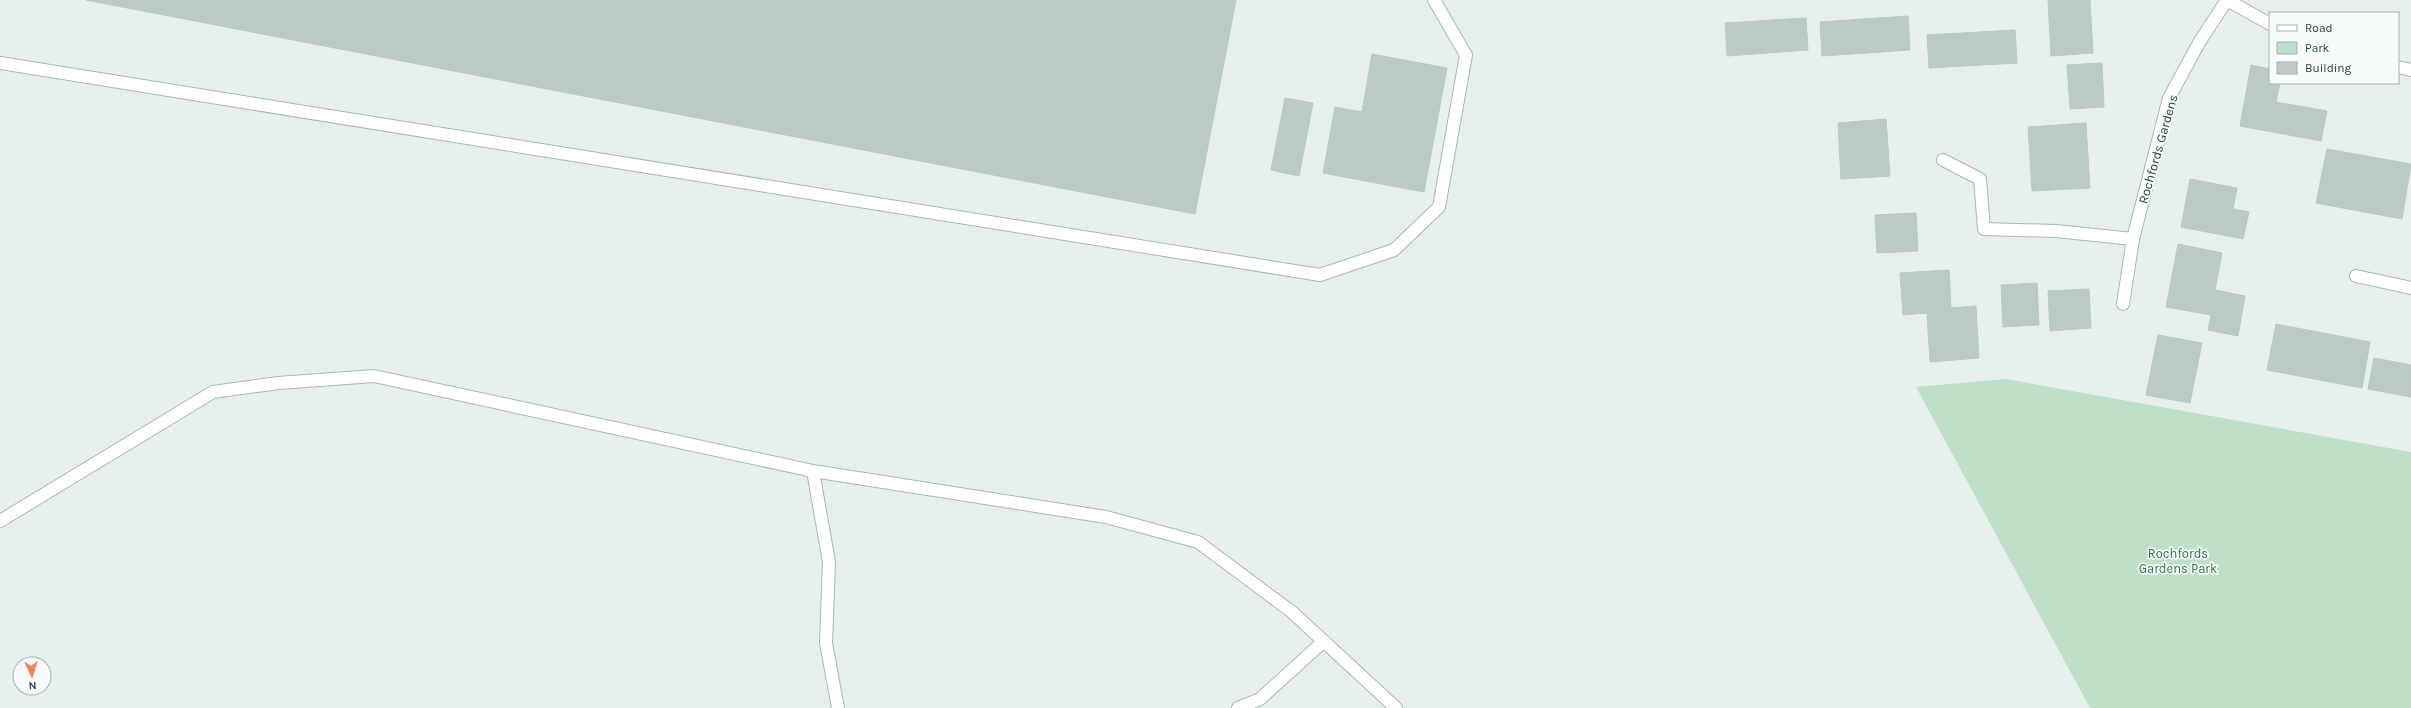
<svg xmlns="http://www.w3.org/2000/svg" width="2411" height="708" font-family="Karla,sans-serif">
  <style>
    .green { fill: #bfe0c8 }
    .building { fill: #bbcac4; stroke: #b8c9c2 }
    .lines { fill: none; stroke-linecap: round; stroke-linejoin: round }
    .minor-casing { stroke: #a8b8b2; stroke-width: 14 }
    .minor { stroke: #fff; stroke-width: 12 }
    .labels { text-anchor: middle; dominant-baseline: central; stroke-width: 3.5; stroke-linejoin: round; paint-order: stroke }
    .street-label { font-size: 13px; fill: #24423a; stroke: #f7fbf9 }
    .park-label { font-size: 13px; fill: #2d7a4b; stroke: #f7fbf9 }
  </style>
  <rect width="100%" height="100%" fill="#e6efeb"/>
  <!-- green -->
  <polygon class="green" points="2006,379 2411,452 2411,708 2090,708 1916,387"/>
  <!-- building -->
  <g class="building">
    <polygon points="86,0 1236,0 1195,214"/>
    <polygon points="2048,0 2090,0 2093,53 2051,56"/>
    <polygon points="1908,16 1910,50 1822,56 1820,22"/>
    <polygon points="1806,18 1808,50 1727,56 1725,23"/>
    <polygon points="2015,30 2017,63 1929,68 1927,35"/>
    <polygon points="1372,54 1447,68 1424,192 1323,173 1335,107 1362,112"/>
    <polygon points="2102,63 2104,107 2070,109 2067,65"/>
    <polygon points="2251,65 2270,69 2270,83 2280,83 2276,102 2327,111 2321,141 2240,126"/>
    <polygon points="1285,98 1313,103 1299,176 1271,170"/>
    <polygon points="1886,119 1890,176 1841,179 1838,123"/>
    <polygon points="2086,123 2090,188 2032,191 2028,127"/>
    <polygon points="2327,149 2411,164 2402,219 2316,203"/>
    <polygon points="2190,179 2237,188 2233,209 2249,212 2243,239 2181,227"/>
    <polygon points="1916,213 1918,251 1877,253 1875,215"/>
    <polygon points="2178,244 2222,253 2215,290 2245,296 2238,336 2208,330 2211,315 2166,307"/>
    <polygon points="1949,270 1951,308 1976,306 1979,358 1930,362 1927,313 1903,315 1900,273"/>
    <polygon points="2037,283 2039,325 2003,327 2001,285"/>
    <polygon points="2089,289 2091,328 2050,331 2048,291"/>
    <polygon points="2276,324 2370,342 2362,388 2267,370"/>
    <polygon points="2158,335 2202,343 2190,403 2146,395"/>
    <polygon points="2374,358 2411,365 2411,397 2368,389"/>
  </g>
  <g class="lines">
    <!-- minor casing -->
    <g class="minor-casing">
      <g id="minor">
        <polyline points="2227,0 2270,24"/>
        <polyline points="0,63 1320,275 1394,250 1439,207 1466,55 1434,0"/>
        <polyline points="2398,67 2411,70"/>
        <polyline points="1943,160 1980,179 1984,229 2056,231 2133,239"/>
        <polyline points="2356,276 2411,288"/>
        <polyline points="2123,304 2133,239 2169,98 2200,41 2227,0"/>
        <polyline points="813,471 829,562 826,643 838,708"/>
        <polyline points="0,521 213,392 278,383 374,376 813,471 1106,517 1198,542 1292,612 1396,708"/>
        <polyline points="1238,708 1260,699 1324,641"/>
      </g>
    </g>
    <!-- minor -->
    <use href="#minor" class="minor"/>
  </g>
  <g class="labels">
    <!-- street labels -->
    <g class="street-label">
      <text transform="translate(2158 149) rotate(-74)">Rochfords Gardens</text>
    </g>
    <!-- park labels -->
    <g class="park-label">
      <text x="2178" y="553">Rochfords<tspan x="2178" dy="15">Gardens Park</tspan></text>
    </g>
  </g>
  <!-- legend -->
  <rect x="2269" y="12" width="130" height="72" fill="#f7fbf9" stroke="#a3b1ad"/>
  <rect x="2277" y="25" width="20" height="6" fill="#ffffff" stroke="#a3b1ad"/>
  <text x="2305" y="32" font-size="12" fill="#24423a">Road</text>
  <rect x="2277" y="42" width="20" height="12" fill="#bfe0c8" stroke="#a3b1ad"/>
  <text x="2305" y="52" font-size="12" fill="#24423a">Park</text>
  <rect x="2277" y="62" width="20" height="12" fill="#bbcac4" stroke="#a3b1ad"/>
  <text x="2305" y="72" font-size="12" fill="#24423a">Building</text>
  <!-- north arrow -->
  <g transform="translate(32 676) rotate(176)"><circle r="19" fill="#f7fbf9" stroke="#a3b1ad"/>
  <path d="M0-3L7 15L0 10L-7 15Z" fill="#f4845f"/>
  <text y="-6" font-size="11" font-weight="bold" text-anchor="middle" fill="#24423a">N</text>
  </g>
</svg>
